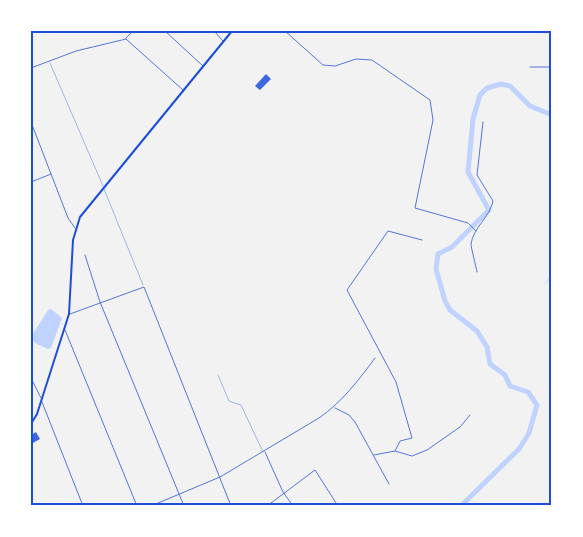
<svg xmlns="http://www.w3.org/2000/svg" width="583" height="537" font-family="'DejaVu Sans',sans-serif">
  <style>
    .water { fill: #bfd3fe }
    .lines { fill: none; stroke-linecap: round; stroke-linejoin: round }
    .stream { stroke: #bfd3fe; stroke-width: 1 }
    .river { stroke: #bfd3fe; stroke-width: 5 }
    .building { fill: #3d67dc }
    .service { stroke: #5277de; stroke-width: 0.5 }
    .minor { stroke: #5277de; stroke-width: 1 }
    .tertiary { stroke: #5277de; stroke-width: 2 }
    .secondary { stroke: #1d4ed8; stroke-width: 2 }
    .neatline { fill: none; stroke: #1d4ed8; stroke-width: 2 }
  </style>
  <rect width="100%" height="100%" fill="#f2f2f2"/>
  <!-- water -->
  <polygon class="water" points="51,309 62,318 51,348 48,349 35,343 31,337 48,310"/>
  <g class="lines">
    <!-- stream -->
    <polyline class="stream" points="545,284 552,274"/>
    <!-- river -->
    <polyline class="river" points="461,506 519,449 529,433 537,405 528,392 510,386 505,375 490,364 487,347 477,331 450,310 445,301 436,269 438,254 452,247 489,210 468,172 473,119 480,95 487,88 501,84 510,86 530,106 552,115"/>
  </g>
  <!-- building -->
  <g class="building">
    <polygon points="266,74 271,79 260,90 255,86"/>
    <polygon points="36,432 40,439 31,444 31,435"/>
  </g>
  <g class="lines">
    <!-- service -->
    <g class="service">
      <polyline points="50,63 103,186"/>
      <polyline points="104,189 143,285"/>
      <polyline points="218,375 229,401 241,405 263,452"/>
    </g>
    <!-- minor -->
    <g class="minor">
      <polyline points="165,31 203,66"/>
      <polyline points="214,31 223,41"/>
      <polyline points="285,31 323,65 335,66 356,59 372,60 430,100 433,120 415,208 468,223 476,231"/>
      <polyline points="126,38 133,31"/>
      <polyline points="126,39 183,90"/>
      <polyline points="530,67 552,67"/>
      <polyline points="31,68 76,51 126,39"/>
      <polyline points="31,122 68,218 75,228"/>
      <polyline points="31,182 51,174"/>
      <polyline points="85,255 100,302 184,506"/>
      <path d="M477 272C476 266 471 248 471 244 473 228 490 217 493 201L477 175 483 122"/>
      <polyline points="70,314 144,287 231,506"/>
      <polyline points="65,330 137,506"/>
      <polyline points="31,378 41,398"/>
      <polyline points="42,402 83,506"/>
      <polyline points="335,408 349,415 355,422 389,484"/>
      <polyline points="395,451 400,441 412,438 396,382 347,290 388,231 422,240"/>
      <polyline points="265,452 283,492 293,506"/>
      <polyline points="374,455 395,451 412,456 427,450 460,427 470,415"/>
      <path d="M151 506 220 477 319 418C342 402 358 381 375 358"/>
      <polyline points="267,506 315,470 338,506"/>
    </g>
    <!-- tertiary -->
    <polyline class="tertiary" points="31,503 32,506"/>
    <!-- secondary -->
    <polyline class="secondary" points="31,424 37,414 69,314 73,240 80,217 232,31"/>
  </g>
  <!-- border -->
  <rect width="583" height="537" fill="none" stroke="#ffffff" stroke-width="65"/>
  <rect x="32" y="32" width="518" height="472" class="neatline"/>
</svg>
